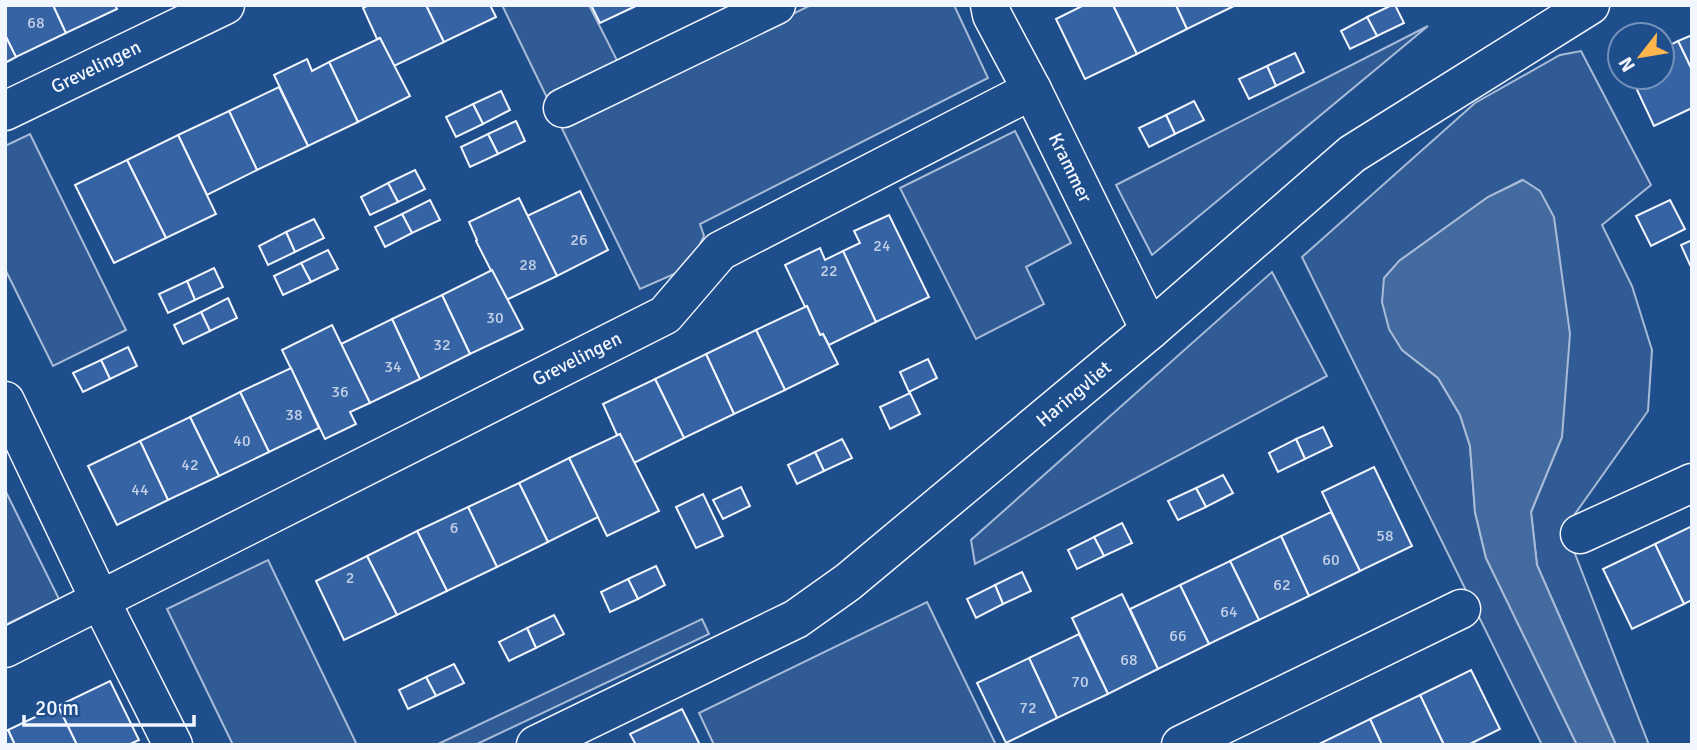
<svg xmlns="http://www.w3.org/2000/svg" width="1697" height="750" font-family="Signika,sans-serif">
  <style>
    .built { fill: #305b95; stroke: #a8bbd7; stroke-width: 2 }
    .water { fill: #446ba0; stroke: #a8bbd7; stroke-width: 2 }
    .building { fill: #3563a3; stroke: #f2f6ff; stroke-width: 2 }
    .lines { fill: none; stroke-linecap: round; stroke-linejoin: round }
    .minor-casing { stroke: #f2f6ff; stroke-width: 41 }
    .minor { stroke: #1f4e8c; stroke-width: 38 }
    .labels { text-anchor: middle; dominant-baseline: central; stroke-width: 5; stroke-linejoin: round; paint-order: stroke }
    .number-label { font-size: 16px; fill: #c3d1e8 }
    .street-label { font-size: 19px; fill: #f2f6ff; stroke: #1f4e8c }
  </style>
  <rect width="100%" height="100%" fill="#1f4e8c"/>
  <!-- built -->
  <g class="built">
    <polygon points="502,5 589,5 633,92 811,5 954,5 988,78 700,224 704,236 688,268 640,289"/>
    <polygon points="1428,26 1152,255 1116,185"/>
    <polygon points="1581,51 1651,185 1602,225 1632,286 1652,350 1648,411 1565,528 1649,745 1616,745 1537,565 1531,512 1562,437 1522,180 1488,197 1399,261 1402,350 1438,378 1460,415 1470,446 1475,512 1486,558 1577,745 1542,745 1302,257 1475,103 1560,55"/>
    <polygon points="1015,131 1071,243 1026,267 1044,304 976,339 900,188"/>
    <polygon points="30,134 126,330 53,366 5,269 5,146"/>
    <polygon points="1272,272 1327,376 975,564 971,540"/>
    <polygon points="5,490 59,599 5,625"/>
    <polygon points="268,560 357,745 233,745 184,644 167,609"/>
    <polygon points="927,602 996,745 714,745 699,713"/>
    <polygon points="702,619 709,634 475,745 436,745"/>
  </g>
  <!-- water -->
  <polygon class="water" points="1523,180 1540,191 1554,217 1570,334 1562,437 1531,512 1537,565 1616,745 1577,745 1486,558 1475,512 1470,446 1460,415 1438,378 1402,350 1389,329 1382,302 1384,278 1399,261 1488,197"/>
  <!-- building -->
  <g class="building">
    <polygon points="5,5 53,5 66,33 16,57 5,35"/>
    <polygon points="53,5 115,5 117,9 66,33"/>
    <polygon points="369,5 426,5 444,42 394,66 380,38 377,39 363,8"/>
    <polygon points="426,5 490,5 496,17 444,42"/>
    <polygon points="591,5 638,5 600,23"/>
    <polygon points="1084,5 1113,5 1137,54 1085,79 1056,19"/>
    <polygon points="1113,5 1176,5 1187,29 1137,54"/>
    <polygon points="1176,5 1236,5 1187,29"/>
    <polygon points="1392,5 1395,5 1404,23 1377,36 1367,17"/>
    <polygon points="1367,17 1377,36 1350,49 1341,31"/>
    <polygon points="5,35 16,57 5,63"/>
    <polygon points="1692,35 1692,70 1678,41"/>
    <polygon points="380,38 410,96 358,122 329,62"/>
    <polygon points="1678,41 1692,70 1692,108 1654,126 1631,77 1662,77 1662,49"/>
    <polygon points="1295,53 1304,72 1276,86 1267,66"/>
    <polygon points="307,59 312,71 329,62 358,122 308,146 274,75"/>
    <polygon points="1267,66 1276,86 1249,99 1239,79"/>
    <polygon points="279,87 308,146 257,170 229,111"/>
    <polygon points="501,91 510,110 483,124 473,104"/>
    <polygon points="1194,101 1204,120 1175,134 1166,115"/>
    <polygon points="473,104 483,124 456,137 446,117"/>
    <polygon points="229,111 257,170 207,195 178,135"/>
    <polygon points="1166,115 1175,134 1149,147 1139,128"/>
    <polygon points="516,121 525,141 498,154 488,134"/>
    <polygon points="488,134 498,154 470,167 461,147"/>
    <polygon points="178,135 216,214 166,238 127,160"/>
    <polygon points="127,160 166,238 114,263 75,185"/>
    <polygon points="415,170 425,189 398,202 388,183"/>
    <polygon points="388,183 398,202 370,215 361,197"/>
    <polygon points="580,191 608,250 557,276 527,216"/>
    <polygon points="519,198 557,276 506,300 476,241 477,240 469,222"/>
    <polygon points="430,200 440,220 412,233 402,214"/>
    <polygon points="1670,200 1685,229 1651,246 1636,216"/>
    <polygon points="402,214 412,233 385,247 375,227"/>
    <polygon points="889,215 929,297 876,322 843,251 860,243 854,231"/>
    <polygon points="314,219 324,238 295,252 286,232"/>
    <polygon points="286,232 295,252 268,265 259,246"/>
    <polygon points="1692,240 1692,264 1690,265 1681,245"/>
    <polygon points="820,248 825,260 843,251 876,322 829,345 823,334 820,335 807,306 805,307 785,265"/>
    <polygon points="328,250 338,269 311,282 301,263"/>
    <polygon points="301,263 311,282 283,295 274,276"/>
    <polygon points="214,268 223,287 195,300 187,281"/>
    <polygon points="492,270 523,329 470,354 442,295"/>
    <polygon points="187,281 195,300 168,313 159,294"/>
    <polygon points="442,295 470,354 420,379 392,319"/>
    <polygon points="228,298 237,318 210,331 201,312"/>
    <polygon points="807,306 820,335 823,334 838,364 785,390 756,330"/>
    <polygon points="201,312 210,331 183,344 174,325"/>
    <polygon points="392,319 420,379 370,403 341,344"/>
    <polygon points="332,325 370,403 350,412 356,424 325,439 282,350"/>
    <polygon points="756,330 785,390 734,414 706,354"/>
    <polygon points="128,347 137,366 110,379 101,360"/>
    <polygon points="706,354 734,414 684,438 655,379"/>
    <polygon points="928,359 937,378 909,392 900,372"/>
    <polygon points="101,360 110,379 83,392 73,373"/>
    <polygon points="291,368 319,428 269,452 240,392"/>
    <polygon points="655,379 684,438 634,463 620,434 617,435 603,404"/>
    <polygon points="240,392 269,452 219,476 190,417"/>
    <polygon points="910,393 920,414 890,429 880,407"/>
    <polygon points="190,417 219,476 168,500 140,441"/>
    <polygon points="1323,427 1332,446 1305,459 1296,439"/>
    <polygon points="620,434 659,511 607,536 569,458"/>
    <polygon points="842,439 852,458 824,471 815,452"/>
    <polygon points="1296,439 1305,459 1278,472 1269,453"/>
    <polygon points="140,441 168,500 117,525 88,466"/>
    <polygon points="815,452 824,471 797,484 788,465"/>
    <polygon points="569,458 598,517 548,542 519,483"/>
    <polygon points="1374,467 1412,546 1360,571 1322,492"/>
    <polygon points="1223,475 1233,493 1206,507 1196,488"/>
    <polygon points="519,483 548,542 497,567 468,507"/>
    <polygon points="741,487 750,506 723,519 713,500"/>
    <polygon points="1196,488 1206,507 1178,520 1168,501"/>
    <polygon points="703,494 723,536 696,548 676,507"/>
    <polygon points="468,507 497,567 447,591 417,531"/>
    <polygon points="1331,512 1360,571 1309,596 1281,536"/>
    <polygon points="1122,523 1132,543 1104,556 1094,537"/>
    <polygon points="1692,526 1692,600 1684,604 1655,544"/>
    <polygon points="417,531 447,591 397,615 367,556"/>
    <polygon points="1281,536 1309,596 1259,620 1230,561"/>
    <polygon points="1094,537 1104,556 1077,569 1068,550"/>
    <polygon points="1655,544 1684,604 1632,629 1603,569"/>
    <polygon points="367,556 397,615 344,640 316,581"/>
    <polygon points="1230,561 1259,620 1209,644 1180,585"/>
    <polygon points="656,566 665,585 638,599 628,579"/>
    <polygon points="1022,572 1031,591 1003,604 995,585"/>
    <polygon points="628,579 638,599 610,612 601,592"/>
    <polygon points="995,585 1003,604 976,618 967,599"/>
    <polygon points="1180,585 1209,644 1158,669 1130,609"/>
    <polygon points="1122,594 1158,669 1108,694 1072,618"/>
    <polygon points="554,615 564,634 536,648 527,628"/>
    <polygon points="527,628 536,648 509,661 499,642"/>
    <polygon points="1079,634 1108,694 1057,718 1029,658"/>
    <polygon points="1029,658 1057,718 1006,743 977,683"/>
    <polygon points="454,664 464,683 436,696 426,677"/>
    <polygon points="1471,670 1500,729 1468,745 1444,745 1420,695"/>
    <polygon points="426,677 436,696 408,709 399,690"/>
    <polygon points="110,681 139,740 128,745 77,745 58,706"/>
    <polygon points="1420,695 1444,745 1382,745 1370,719"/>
    <polygon points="58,706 77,745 15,745 8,730"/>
    <polygon points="682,709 700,745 636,745 630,734"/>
    <polygon points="1370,719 1382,745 1320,745 1319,744"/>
    <polygon points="8,730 15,745 5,745 5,731"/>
  </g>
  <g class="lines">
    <!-- minor casing -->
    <g class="minor-casing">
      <g id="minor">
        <polyline points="990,5 992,15 1032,90 1150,330"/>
        <polyline points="563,108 776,5"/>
        <polyline points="5,111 225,5"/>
        <polyline points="5,401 100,600 173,745"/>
        <polyline points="1580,534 1692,483"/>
        <polyline points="5,648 665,315 720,251 1032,90"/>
        <polyline points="536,745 796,619 848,582 1150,330 1352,154 1590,5"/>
        <polyline points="1181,745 1461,609"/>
      </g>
    </g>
    <!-- minor -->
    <use href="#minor" class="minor"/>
  </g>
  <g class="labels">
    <!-- number labels -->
    <g class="number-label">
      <text x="36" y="23">68</text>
      <text x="579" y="240">26</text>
      <text x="882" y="246">24</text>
      <text x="528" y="265">28</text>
      <text x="829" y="271">22</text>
      <text x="495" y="318">30</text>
      <text x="442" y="345">32</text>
      <text x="393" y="367">34</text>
      <text x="340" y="392">36</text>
      <text x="294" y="415">38</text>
      <text x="242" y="441">40</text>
      <text x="190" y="465">42</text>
      <text x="140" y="490">44</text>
      <text x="454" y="528">6</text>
      <text x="1385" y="536">58</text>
      <text x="1331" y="560">60</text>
      <text x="350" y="578">2</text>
      <text x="1282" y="585">62</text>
      <text x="1229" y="612">64</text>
      <text x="1178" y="636">66</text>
      <text x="1129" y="660">68</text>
      <text x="1080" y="682">70</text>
      <text x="1028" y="708">72</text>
    </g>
    <!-- street labels -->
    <g class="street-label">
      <text transform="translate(96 67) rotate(-26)">Grevelingen</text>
      <text transform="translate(1070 168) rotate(64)">Krammer</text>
      <text transform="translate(577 359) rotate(-27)">Grevelingen</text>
      <text transform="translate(1074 394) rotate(-40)">Haringvliet</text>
    </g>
  </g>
  <!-- border -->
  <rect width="1697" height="750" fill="none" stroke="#f2f6ff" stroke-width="14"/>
  <!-- north arrow -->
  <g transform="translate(1641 56) rotate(239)"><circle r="33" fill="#1f4e8c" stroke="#7391ba" stroke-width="2"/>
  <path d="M0-5L12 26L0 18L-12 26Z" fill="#ffb74d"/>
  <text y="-10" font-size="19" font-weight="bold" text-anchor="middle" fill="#f2f6ff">N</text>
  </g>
  <!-- scale -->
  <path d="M24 715v10h170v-10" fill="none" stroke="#f2f6ff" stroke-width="3.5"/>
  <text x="35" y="715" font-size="21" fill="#f2f6ff" stroke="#1f4e8c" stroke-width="5" paint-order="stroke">20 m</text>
</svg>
